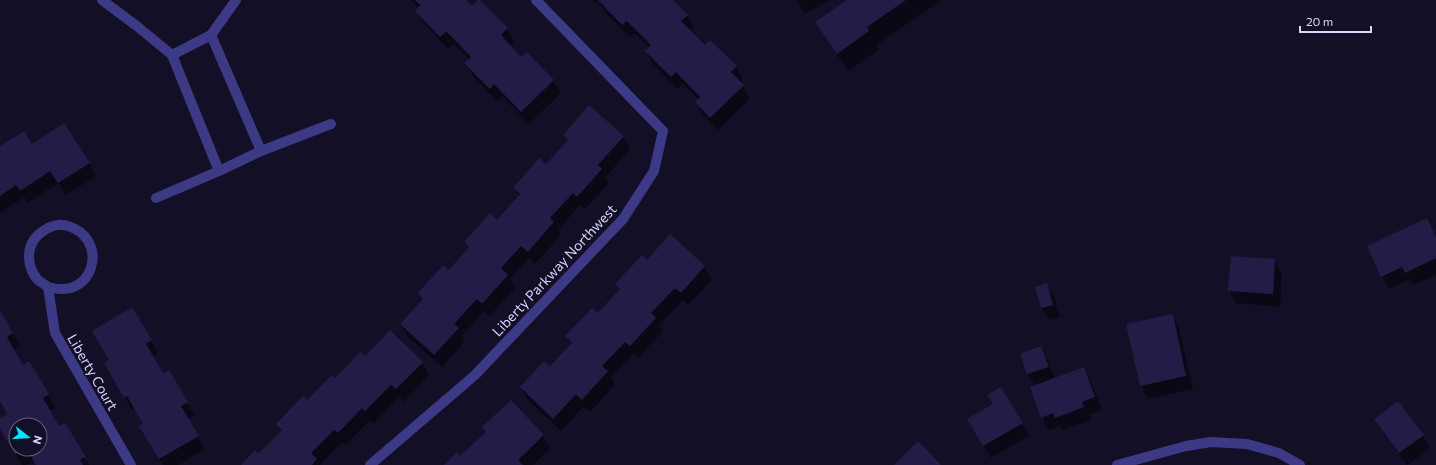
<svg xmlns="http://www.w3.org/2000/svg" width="1436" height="465" font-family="Commissioner,sans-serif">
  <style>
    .shadow { fill: #0007; fill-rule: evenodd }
    .building { fill: #241b47 }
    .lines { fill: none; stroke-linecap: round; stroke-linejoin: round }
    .minor { stroke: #3d3a85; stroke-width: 10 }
    .labels { text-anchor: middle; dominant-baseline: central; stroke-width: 3; stroke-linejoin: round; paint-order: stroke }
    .street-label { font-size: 14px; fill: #d9d4ff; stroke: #130f26 }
  </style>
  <rect width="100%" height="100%" fill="#130f26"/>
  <!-- shadow -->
  <g class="shadow">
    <polygon points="411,0 465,0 472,7 507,29 514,42 510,46 521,58 527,53 553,81 561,93 529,124 502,96 497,101 473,76 465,63 469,59 454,44 448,49 424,23 416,11 419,8"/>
    <polygon points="592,0 672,0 687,15 694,28 691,32 705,46 736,67 743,80 740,83 750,99 718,130 703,115 696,102 699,100 683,84 678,89 653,64 646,51 649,48 635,33 630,37 604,11 598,1 596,4"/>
    <polygon points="796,0 829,0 805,14"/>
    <polygon points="848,0 942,0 876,45 879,50 848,71 816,23"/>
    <polygon points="564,135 623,137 630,149 606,177 609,183 585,209 580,205 558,230 561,235 535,264 529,258 510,279 515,288 490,316 484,311 462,336 465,341 442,367 408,337 401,325 423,300 419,294 449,272 469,249 465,243 497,221 519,196 514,188 546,165 568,141"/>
    <polygon points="32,145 89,163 96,176 66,195 58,183 28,203 24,197 0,213 0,148"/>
    <polygon points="1427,219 1436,236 1436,275 1413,285 1410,279 1389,289 1382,276"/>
    <polygon points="670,236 704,267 712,280 688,305 683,300 659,325 663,331 638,358 633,354 611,377 615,385 590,412 583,407 561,431 528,400 521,387 550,368 571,345 567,337 598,315 620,291 616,284 647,261"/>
    <polygon points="1274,260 1282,273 1280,307 1236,303 1229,291"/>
    <polygon points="1047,284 1054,297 1060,317 1049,320 1042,308"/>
    <polygon points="132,308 158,353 153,357 163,374 168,371 194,415 188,419 205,449 178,465 163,465 141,427 145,424 135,408 132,410 105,363 110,361"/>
    <path d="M0 312 20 346 13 350 23 366 29 363 55 408 49 411 59 428 65 424 89 465H37L34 460 26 465H22L0 427V419L9 414 0 400ZM16 425H40V449H16Z"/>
    <polygon points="1172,315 1179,328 1193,389 1148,399 1141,386 1127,325"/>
    <polygon points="1041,347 1048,360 1055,379 1084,368 1091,381 1102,410 1089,414 1091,420 1063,430 1060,426 1049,430 1042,417 1035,386 1028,374"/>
    <polygon points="365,357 422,363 429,375 404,402 399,397 373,424 370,420 346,445 342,442 320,465 243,465 259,455 282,431 277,424"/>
    <polygon points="1001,388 1029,436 991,458 968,420 994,405"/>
    <polygon points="1375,419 1423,436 1430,448 1407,465 1383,432"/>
    <polygon points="484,428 543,436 550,449 533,465 445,465 460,458 487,433"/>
  </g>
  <!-- building -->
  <g class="building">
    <polygon points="415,0 466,0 472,6 478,0 480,0 508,28 501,35 521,57 527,52 554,80 521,112 494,84 490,89 464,63 471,57 446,31 440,37 415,11 420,5"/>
    <polygon points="598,0 673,0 688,15 681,21 705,45 710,40 737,66 731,72 744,85 710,118 695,102 700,97 676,72 671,77 645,51 651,45 627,21 622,25"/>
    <polygon points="847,0 906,0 867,27 869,31 837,54 815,22"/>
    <polygon points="589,105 624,136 598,165 602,169 577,197 573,193 550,218 554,222 528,252 521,246 501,268 508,275 482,304 477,299 454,324 459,328 434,355 400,324 423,299 418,293 443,265 449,270 469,247 464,242 490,213 497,220 520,194 513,188 539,158 546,164 568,140 563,135"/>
    <polygon points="64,123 90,163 58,183 50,171 20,191 16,185 0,196 0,146 24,131 32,144"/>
    <polygon points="1427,218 1436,237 1436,258 1405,273 1402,267 1381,277 1367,246"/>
    <polygon points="670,234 705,266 681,293 675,288 651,313 656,318 630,346 625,342 602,366 608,371 582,400 576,394 553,419 520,387 544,361 550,366 572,343 565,336 592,308 598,313 620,289 615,284 642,255 647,260"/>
    <polygon points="1231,256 1275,259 1273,294 1228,291"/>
    <polygon points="1047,283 1053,305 1041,308 1035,287"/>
    <polygon points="132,307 152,340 146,344 163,373 169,370 188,402 181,406 199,436 159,459 139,426 143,424 127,396 124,398 104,363 109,360 92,331"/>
    <polygon points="0,310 13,333 7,337 23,365 29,361 49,394 43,398 59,426 65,423 86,457 80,460 83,465 36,465 27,449 40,449 40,425 16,425 16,449 25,449 15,454 0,429 0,418 7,414 0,401"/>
    <polygon points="1173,314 1186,376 1140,386 1126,324"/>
    <polygon points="390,330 423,362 396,389 391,385 365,411 362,408 338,433 334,430 311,453 317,459 312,465 241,465 255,450 259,453 282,430 276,424 303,396 307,400 332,375 335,378 360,352 365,356"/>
    <polygon points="1041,346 1049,367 1027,374 1020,354"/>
    <polygon points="1084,367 1095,397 1082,402 1084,407 1055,418 1053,413 1041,418 1030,387"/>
    <polygon points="1001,387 1023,423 983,446 967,419 993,404 987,395"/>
    <polygon points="511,400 544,435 518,460 523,465 444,465 457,452 460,456 486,432 482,427"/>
    <polygon points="1398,401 1424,435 1399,453 1374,419"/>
    <polygon points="918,441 941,465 894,465"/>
  </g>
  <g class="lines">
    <!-- minor -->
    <g class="minor">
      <polyline points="102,0 138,27 172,55 219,171 156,198"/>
      <polyline points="211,35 236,0"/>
      <polyline points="172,55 211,35 261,151"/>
      <polyline points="219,171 261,151 331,124"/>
      <path d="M48 287C52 288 56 289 60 289 96 291 107 238 68 226 57 222 46 228 38 235 25 247 27 268 38 280 41 282 45 285 48 287L55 333 131 465"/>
      <polyline points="370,465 475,375 623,219 654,171 663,131 536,0"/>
      <polyline points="1117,465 1186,446 1211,442 1247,444 1279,453 1300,465"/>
    </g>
  </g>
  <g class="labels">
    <!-- street labels -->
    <g class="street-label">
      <text transform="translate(554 270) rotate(-47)">Liberty Parkway Northwest</text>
      <text transform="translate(93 372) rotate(60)">Liberty Court</text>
    </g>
  </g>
  <!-- north arrow -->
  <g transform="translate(28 437) rotate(107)"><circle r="19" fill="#130f26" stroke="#625e7d"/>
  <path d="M0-3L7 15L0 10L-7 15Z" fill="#00e5ff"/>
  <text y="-6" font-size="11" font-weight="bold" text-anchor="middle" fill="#d9d4ff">N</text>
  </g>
  <!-- scale -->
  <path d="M1300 26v6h71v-6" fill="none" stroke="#d9d4ff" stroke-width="2"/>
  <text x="1306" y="26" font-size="12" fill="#d9d4ff" stroke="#130f26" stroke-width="3" paint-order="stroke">20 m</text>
</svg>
